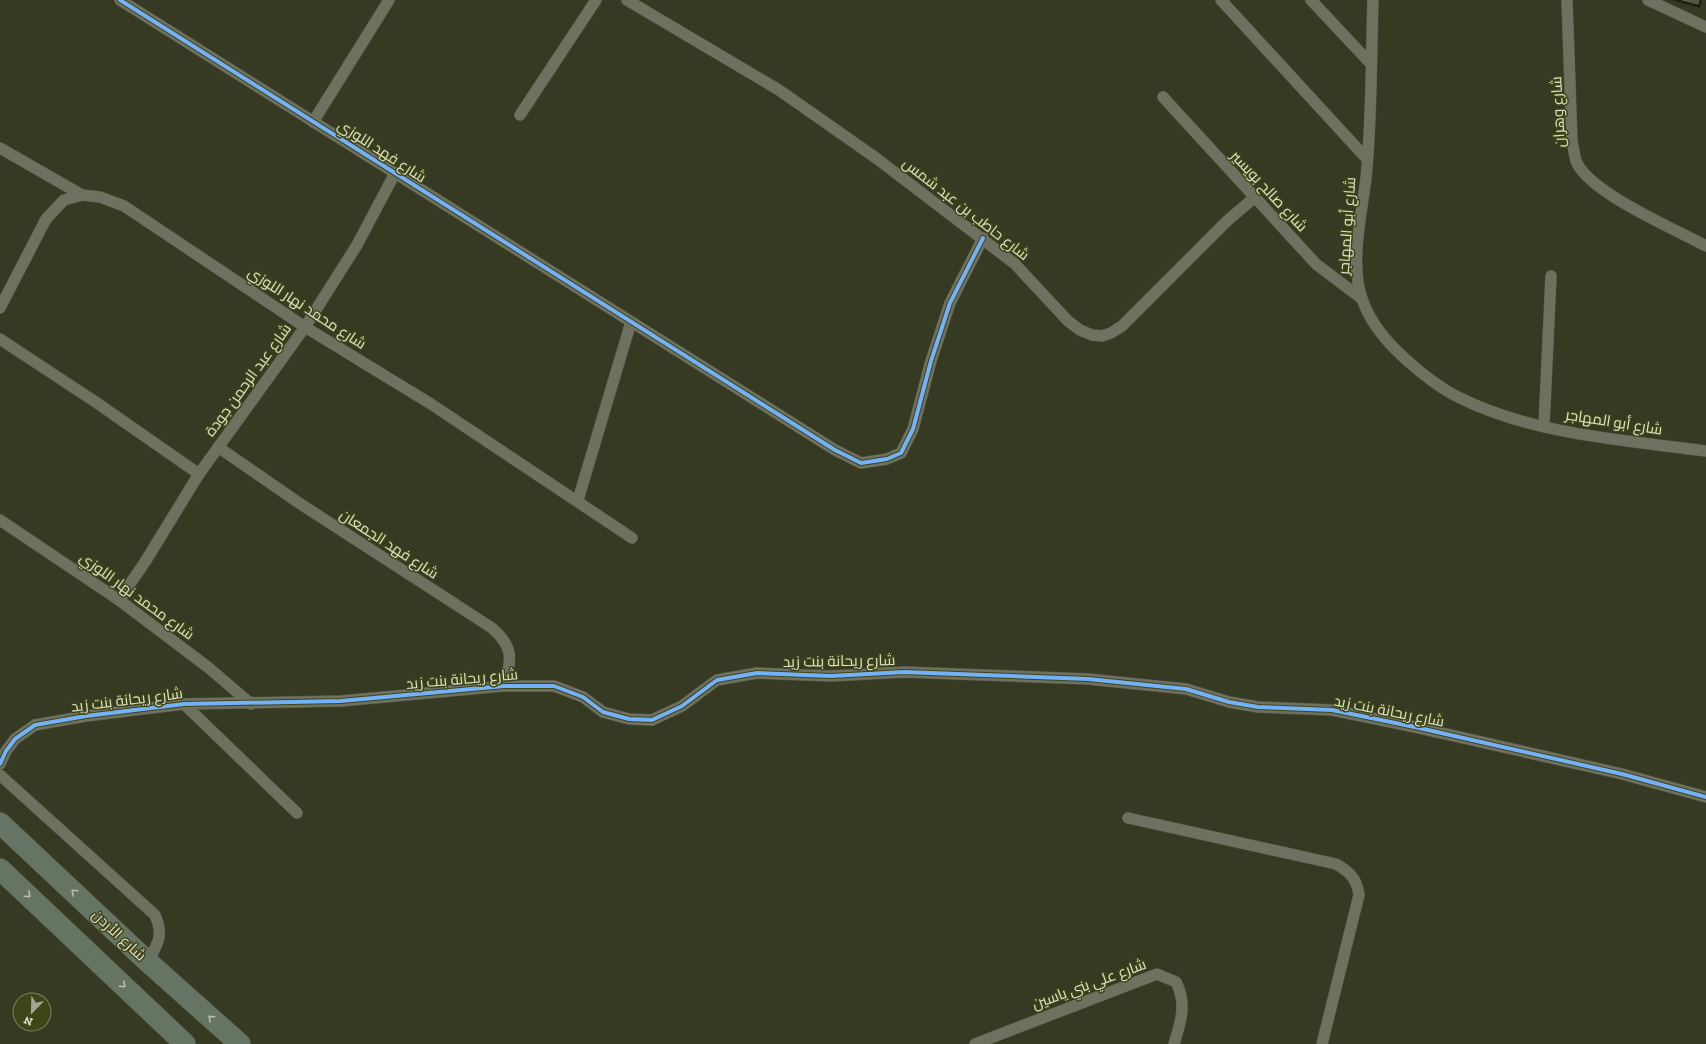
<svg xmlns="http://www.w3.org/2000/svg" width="1706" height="1044" font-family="'Zilla Slab',Cairo,serif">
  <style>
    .shadow { fill: #0007 }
    .building { fill: #52553b; stroke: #5e604c }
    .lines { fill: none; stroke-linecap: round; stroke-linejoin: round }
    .street-casing { stroke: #545743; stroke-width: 12 }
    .highway-casing { stroke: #545743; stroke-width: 22 }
    .street { stroke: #6f7160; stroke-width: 11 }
    .highway { stroke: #667463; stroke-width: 21 }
    .cycleway-casing { stroke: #3f4517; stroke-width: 6 }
    .cycleway { stroke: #73b2f8; stroke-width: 4 }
    .oneway { stroke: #b9c0aa }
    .labels { text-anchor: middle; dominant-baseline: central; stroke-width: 3; stroke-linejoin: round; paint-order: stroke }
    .street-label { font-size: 15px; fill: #dde1c9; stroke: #3f4517 }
  </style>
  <rect width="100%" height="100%" fill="#373a22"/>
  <!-- shadow -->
  <polygon class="shadow" points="1671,0 1702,0 1700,8"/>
  <!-- building -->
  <polygon class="building" points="1682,0 1699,0 1698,4"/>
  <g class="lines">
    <!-- street casing -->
    <g class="street-casing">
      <g id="street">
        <polyline points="120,0 835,450 861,463 887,459 901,453 913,429 931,361 950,303 983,238"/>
        <polyline points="627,0 779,90 876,158 1015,264 1068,321 1080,330 1092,335 1102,336 1111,333 1122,326 1227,221 1255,197"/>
        <polyline points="1221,0 1367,159"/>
        <polyline points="1311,0 1371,64"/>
        <path d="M1373 0C1371 59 1372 119 1366 178 1362 211 1353 250 1358 282 1362 310 1379 334 1399 353 1417 370 1436 386 1458 397 1534 435 1623 440 1706 451"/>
        <path d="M1567 0 1572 142C1574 148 1574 157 1577 163 1592 194 1675 229 1706 246"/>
        <polyline points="1648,0 1706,27"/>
        <polyline points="1163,97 1316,264 1361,298"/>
        <polyline points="520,115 596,0"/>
        <polyline points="313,122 389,0"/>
        <polyline points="0,148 82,195"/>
        <polyline points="0,308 46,219 64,200 82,195 100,197 124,206 151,224 305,327 431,404 632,538"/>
        <polyline points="0,339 97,403 199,474"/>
        <polyline points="1544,426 1551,276"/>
        <path d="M218 447 299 503 492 628C514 647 512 660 504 686"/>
        <polyline points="578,500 631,322"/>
        <polyline points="0,520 119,600 209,668 251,704"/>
        <polyline points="119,600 145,562 199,474 305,327 357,245 394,175"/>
        <polyline points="184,704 297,813"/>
        <polyline points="0,764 6,751 15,739 35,725 86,716 184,704 341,701 504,686 554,686 583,697 603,712 629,719 652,720 682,706 717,680 757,673 831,676 904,672 1088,679 1186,689 1229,702 1258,707 1332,710 1415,727 1622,774 1706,797"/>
        <path d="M0 775 155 915C164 936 158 943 148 962"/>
        <path d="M1128 818 1336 864C1350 872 1357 879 1359 895L1322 1044"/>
        <path d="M975 1044 1157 974 1176 982C1187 1003 1181 1022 1174 1044"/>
      </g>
    </g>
    <!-- highway casing -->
    <g class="highway-casing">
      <g id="highway">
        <polyline points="0,823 148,962 240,1044"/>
        <polyline points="0,869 185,1044"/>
      </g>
    </g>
    <!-- street -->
    <use href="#street" class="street"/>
    <!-- highway -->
    <use href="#highway" class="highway"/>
    <!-- cycleway casing -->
    <g class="cycleway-casing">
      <g id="cycleway">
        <polyline points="120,0 835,450 861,463 887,459 901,453 913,429 931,361 950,303 983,238"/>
        <polyline points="0,764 6,751 15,739 35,725 86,716 184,704 341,701 504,686 554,686 583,697 603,712 629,719 652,720 682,706 717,680 757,673 831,676 904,672 1088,679 1186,689 1229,702 1258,707 1332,710 1415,727 1622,774 1706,797"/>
      </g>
    </g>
    <!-- cycleway -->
    <use href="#cycleway" class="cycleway"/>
  </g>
  <!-- one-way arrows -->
  <defs><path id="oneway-chevron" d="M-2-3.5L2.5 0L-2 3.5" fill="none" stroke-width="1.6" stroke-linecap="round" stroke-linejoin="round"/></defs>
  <g class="oneway">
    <use href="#oneway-chevron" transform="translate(74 892) rotate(-137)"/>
    <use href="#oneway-chevron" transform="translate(28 895) rotate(43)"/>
    <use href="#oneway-chevron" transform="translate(123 985) rotate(43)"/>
    <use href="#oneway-chevron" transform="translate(211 1018) rotate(-138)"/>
  </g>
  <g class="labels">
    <!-- street labels -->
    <g class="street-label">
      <text transform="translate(1558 112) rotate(-93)">شارع وهران</text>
      <text transform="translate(382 151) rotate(33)">شارع فهد اللوزي</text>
      <text transform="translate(1269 191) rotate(47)">شارع صالح بويسير</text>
      <text transform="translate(966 209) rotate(38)">شارع حاطب بن عبد شمس</text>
      <text transform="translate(1347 226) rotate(-86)">شارع أبو المهاجر</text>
      <text transform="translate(307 308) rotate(33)">شارع محمد نهار اللوزي</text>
      <text transform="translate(248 380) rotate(-54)">شارع عبد الرحمن جودة</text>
      <text transform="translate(1614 422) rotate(9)">شارع أبو المهاجر</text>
      <text transform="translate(389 544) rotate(33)">شارع فهد الجمعان</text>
      <text transform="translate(137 596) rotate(36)">شارع محمد نهار اللوزي</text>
      <text transform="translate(839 661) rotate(-1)">شارع ريحانة بنت زيد</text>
      <text transform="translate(462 679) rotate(-5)">شارع ريحانة بنت زيد</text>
      <text transform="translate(127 700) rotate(-7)">شارع ريحانة بنت زيد</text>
      <text transform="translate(1389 711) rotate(11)">شارع ريحانة بنت زيد</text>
      <text transform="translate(119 935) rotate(43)">شارع الأردن</text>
      <text transform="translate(1089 984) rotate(-20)">شارع علي بني ياسين</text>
    </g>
  </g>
  <!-- north arrow -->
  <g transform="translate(32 1012) rotate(203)"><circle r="19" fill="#3f4517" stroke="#7e835e"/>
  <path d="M0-3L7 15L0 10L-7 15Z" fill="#a3a78f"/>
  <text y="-6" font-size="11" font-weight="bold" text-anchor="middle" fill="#dde1c9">N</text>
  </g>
</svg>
